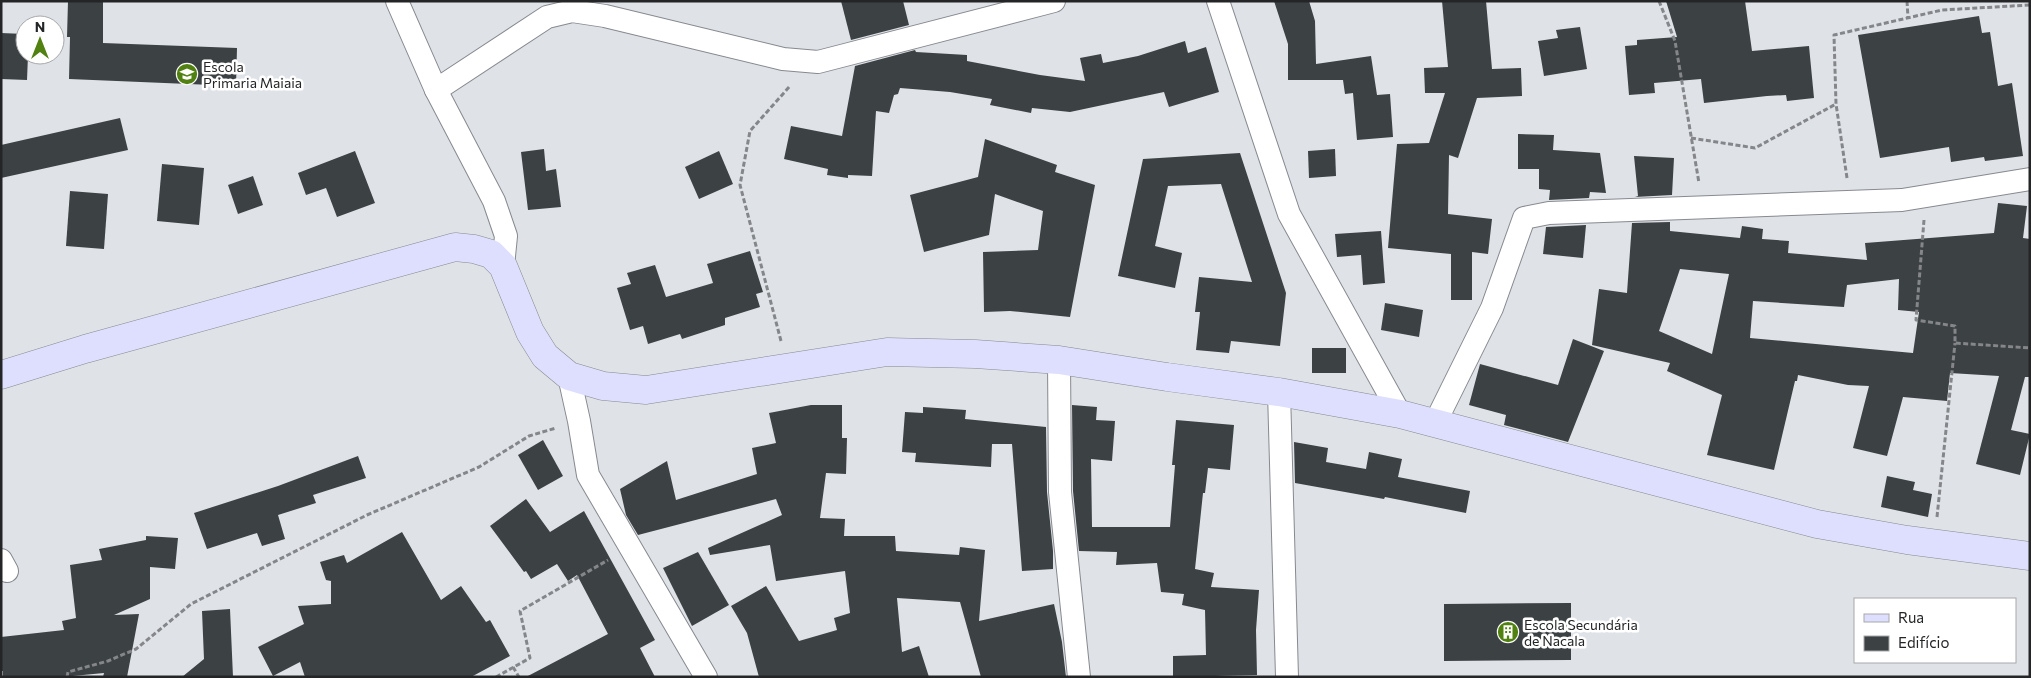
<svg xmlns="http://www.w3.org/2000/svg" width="2031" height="678" font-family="Commissioner,sans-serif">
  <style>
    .building { fill: #3c4144; fill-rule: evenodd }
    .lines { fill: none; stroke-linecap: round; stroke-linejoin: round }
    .street-casing { stroke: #86898e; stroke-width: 24 }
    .secondary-casing { stroke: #86898e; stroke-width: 29 }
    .path { stroke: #84868a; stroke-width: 3; stroke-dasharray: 5 2.5; stroke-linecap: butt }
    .street { stroke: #fff; stroke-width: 22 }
    .secondary { stroke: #dedffe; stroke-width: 28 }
    .labels { text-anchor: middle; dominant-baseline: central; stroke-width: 5; stroke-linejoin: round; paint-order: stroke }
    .poi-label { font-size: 14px; fill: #242527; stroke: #fff; text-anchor: start }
  </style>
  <rect width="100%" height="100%" fill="#dfe3e8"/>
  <!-- building -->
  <g class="building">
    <polygon points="68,1 103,1 103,43 237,48 236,86 69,79 70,37 67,37"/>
    <polygon points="841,1 903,1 909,25 851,40"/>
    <polygon points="1274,1 1309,1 1315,21 1316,64 1371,56 1377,95 1390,94 1393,137 1357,140 1353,93 1345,94 1343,80 1288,80 1288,44"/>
    <polygon points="1442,1 1486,1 1492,69 1521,68 1522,96 1477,98 1458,158 1449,155 1448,214 1492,219 1488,254 1472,252 1472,300 1451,300 1451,254 1388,248 1397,144 1429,143 1445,93 1425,93 1424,68 1448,67"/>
    <polygon points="1666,1 1745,1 1752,51 1809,46 1814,98 1787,101 1786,95 1767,96 1704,103 1701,79 1654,83 1655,93 1629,95 1625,46 1637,45 1637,40 1677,37"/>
    <polygon points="1979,16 1982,33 1990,32 1998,86 2012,83 2023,156 1985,161 1984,157 1951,162 1949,147 1880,158 1858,35"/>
    <polygon points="1580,27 1587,69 1544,76 1538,41 1558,38 1556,30"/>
    <polygon points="1,33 25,34 25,55 28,55 27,80 1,79"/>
    <polygon points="1185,41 1188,53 1206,47 1219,92 1169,107 1164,92 1070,112 1032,108 1031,113 990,105 992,99 950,92 900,88 898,94 894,95 889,113 876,111 872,176 848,175 848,178 827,175 828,169 784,159 791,126 842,136 855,66 915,50 916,52 967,55 967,61 1040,75 1085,81 1080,58 1101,54 1103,63 1138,56"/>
    <polygon points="120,118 128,150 1,178 1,145"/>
    <polygon points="1518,134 1554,135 1553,150 1600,153 1606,193 1590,192 1589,198 1549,200 1550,190 1539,189 1539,169 1518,169"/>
    <polygon points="985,139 1057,165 1055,172 1095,185 1070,317 1010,311 984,312 983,252 1038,250 1043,211 995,194 989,235 924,252 910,195 978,177"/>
    <polygon points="544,149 546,171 556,169 561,207 528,210 521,152"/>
    <polygon points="1335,149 1336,176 1309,178 1308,151"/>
    <polygon points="355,151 375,203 337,217 326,188 306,195 298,173"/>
    <polygon points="719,151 733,184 699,199 685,167"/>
    <polygon points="1240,153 1286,293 1280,346 1231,341 1229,353 1196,350 1200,312 1195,312 1199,277 1252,282 1221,184 1168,186 1155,246 1182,253 1175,288 1118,276 1143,159"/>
    <polygon points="1634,156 1674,158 1672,195 1635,197 1638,196"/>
    <polygon points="162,164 204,168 199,225 157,221"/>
    <polygon points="253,176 263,205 238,214 228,185"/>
    <polygon points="70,191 108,194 104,249 66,246"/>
    <path d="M1998 203 2027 206 2023 238 2030 239V377H2025L2011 430 2030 434 2020 475 1976 464 1999 376 1950 373 1947 401 1903 397 1887 456 1853 448 1869 386 1848 385 1798 375 1797 381H1795L1774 470 1707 455 1722 395 1667 371 1670 363 1592 345 1599 289 1627 293 1632 223 1670 222V231L1740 238 1742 226 1763 229 1762 239 1789 241 1788 253 1867 260 1865 243 1994 233ZM1680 269 1729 274 1712 354 1659 331ZM1899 279 1898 310 1919 312 1913 353 1750 338 1753 301 1844 307 1847 285Z"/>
    <polygon points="1586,225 1583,258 1543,254 1546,227"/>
    <polygon points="1381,231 1385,283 1363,285 1361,255 1337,257 1335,234"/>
    <polygon points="750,251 763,292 756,294 760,307 725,318 725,325 682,339 680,334 648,344 643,326 630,330 617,288 631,284 627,273 655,265 666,297 713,283 707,264"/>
    <polygon points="1385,303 1423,310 1419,337 1381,330"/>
    <polygon points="1573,339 1604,351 1568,442 1504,425 1506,415 1469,405 1480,364 1558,385"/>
    <rect x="1312" y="348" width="34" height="25"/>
    <polygon points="811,405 842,405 842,438 847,438 846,474 826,473 820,518 845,519 844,536 895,536 896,551 959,555 960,547 985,550 979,621 1054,604 1062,642 1066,677 981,677 960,602 897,598 902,652 919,646 929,677 759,677 747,633 731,606 766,586 799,641 837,630 834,618 850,613 845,571 776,581 770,545 710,555 708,548 782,515 776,499 638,535 626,515 620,489 667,461 676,500 757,474 752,448 776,443 769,413"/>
    <polygon points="1072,405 1097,407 1096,420 1115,421 1112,461 1091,459 1092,527 1170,527 1175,465 1172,465 1176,420 1234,425 1230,470 1208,468 1205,493 1203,493 1195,569 1214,573 1211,587 1259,590 1256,630 1257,675 1173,677 1173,656 1206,655 1205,610 1182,605 1184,594 1161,592 1157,563 1116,565 1117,552 1079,551 1073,491"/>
    <polygon points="923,407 966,410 965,419 1046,427 1047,492 1053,551 1053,569 1022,571 1012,444 992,444 991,467 915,462 916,453 902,452 905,412 923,413"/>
    <polygon points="543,440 563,476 538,490 518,455"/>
    <polygon points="1294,442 1328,448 1326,462 1366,469 1369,452 1402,459 1398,477 1470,491 1466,513 1385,497 1384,499 1295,483"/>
    <polygon points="358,456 366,478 313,495 316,503 278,515 285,539 262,546 257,533 207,549 194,513 278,486"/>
    <polygon points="1887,476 1915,482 1913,490 1932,494 1928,517 1881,507"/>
    <polygon points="526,499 550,532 584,511 655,640 640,648 655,677 526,677 608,634 577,575 568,581 557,564 531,579 526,571 524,572 490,526"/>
    <polygon points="402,532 441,600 461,586 486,622 490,620 510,656 471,677 305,677 300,662 273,676 258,647 304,624 298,606 331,604 331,581 326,580 320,562 344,555 347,563"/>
    <polygon points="146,536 178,538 175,569 150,567 150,599 114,615 139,614 127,677 103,677 104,673 62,677 3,677 3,671 1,671 1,637 64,630 62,621 76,618 70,565 102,560 99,549 146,540"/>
    <polygon points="698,552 729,605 692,626 663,568"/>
    <polygon points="1571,603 1571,660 1444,661 1444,604"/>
    <polygon points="230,609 233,677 182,677 204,659 202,611"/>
  </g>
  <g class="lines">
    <!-- street casing -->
    <g class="street-casing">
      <g id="street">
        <polyline points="397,1 436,90 494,201 506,236 503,266"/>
        <polyline points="1218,1 1289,214 1400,414"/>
        <polyline points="436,90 547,17 572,11 605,16 783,59 818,62 1054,1"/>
        <polyline points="1059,360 1060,492 1079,677"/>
        <polyline points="569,376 579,421 588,475 706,677"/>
        <polyline points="1279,392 1287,677"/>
        <polyline points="1435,423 1492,308 1524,218 1549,213 1902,200 2030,179"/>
        <polyline points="1,560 7,571"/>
      </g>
    </g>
    <!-- secondary casing -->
    <g class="secondary-casing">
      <polyline id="secondary" points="1,375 85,349 455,247 474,249 491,254 503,266 530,332 545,356 569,376 603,386 646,390 887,352 975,354 1059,360 1167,377 1279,392 1400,414 1817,524 1907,540 2030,556"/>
    </g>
    <!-- path -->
    <g class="path">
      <polyline points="1659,1 1675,41 1699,183"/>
      <polyline points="1907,1 1908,18"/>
      <polyline points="1691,138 1755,148 1836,104"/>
      <polyline points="1847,178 1836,104 1834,35 1942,10 2030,5"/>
      <polyline points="1924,220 1916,320 1955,326 1955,343 2030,348"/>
      <polyline points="781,341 740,185 750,131 790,86"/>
      <polyline points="1937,517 1955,343"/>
      <polyline points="513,667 519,677"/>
      <polyline points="67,677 68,672 108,661 136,649 191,604 367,515 479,467 529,436 556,428"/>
      <polyline points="496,677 530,658 520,611 608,560"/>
    </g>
    <!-- street -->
    <use href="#street" class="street"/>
    <!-- secondary -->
    <use href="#secondary" class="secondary"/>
  </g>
  <!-- icons -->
  <defs>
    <g id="school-disc" transform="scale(1.125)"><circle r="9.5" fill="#518110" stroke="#fff"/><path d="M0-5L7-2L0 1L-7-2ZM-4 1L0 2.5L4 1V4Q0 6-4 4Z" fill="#fff"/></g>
    <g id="building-disc" transform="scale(1.125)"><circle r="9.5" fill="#518110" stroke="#fff"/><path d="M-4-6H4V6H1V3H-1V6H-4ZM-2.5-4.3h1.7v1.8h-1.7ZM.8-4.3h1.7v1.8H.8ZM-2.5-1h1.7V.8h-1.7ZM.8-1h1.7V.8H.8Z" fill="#fff"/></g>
  </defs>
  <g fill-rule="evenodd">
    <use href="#school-disc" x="187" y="74"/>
    <use href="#building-disc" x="1508" y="632"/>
  </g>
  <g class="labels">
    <!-- poi labels -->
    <g class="poi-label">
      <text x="203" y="66">Escola<tspan x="203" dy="16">Primaria Maiaia</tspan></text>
      <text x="1524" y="624">Escola Secundária<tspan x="1524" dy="16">de Nacala</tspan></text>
    </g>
  </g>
  <!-- border -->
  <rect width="2031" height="678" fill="none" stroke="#242527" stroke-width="5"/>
  <!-- legend -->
  <rect x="1854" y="598" width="162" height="65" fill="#ffffff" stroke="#a7a8a9"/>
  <rect x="1864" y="614" width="25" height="8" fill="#dedffe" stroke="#a7a8a9"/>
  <text x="1898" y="623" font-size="15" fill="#242527">Rua</text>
  <rect x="1864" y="636" width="25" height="15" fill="#3c4144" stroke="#a7a8a9"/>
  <text x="1898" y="648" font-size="15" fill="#242527">Edifício</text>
  <!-- north arrow -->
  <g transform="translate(40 40)"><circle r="24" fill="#ffffff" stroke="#a7a8a9"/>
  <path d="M0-4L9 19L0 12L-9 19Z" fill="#518110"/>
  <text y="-8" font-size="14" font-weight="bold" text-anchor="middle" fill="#242527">N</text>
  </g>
</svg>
